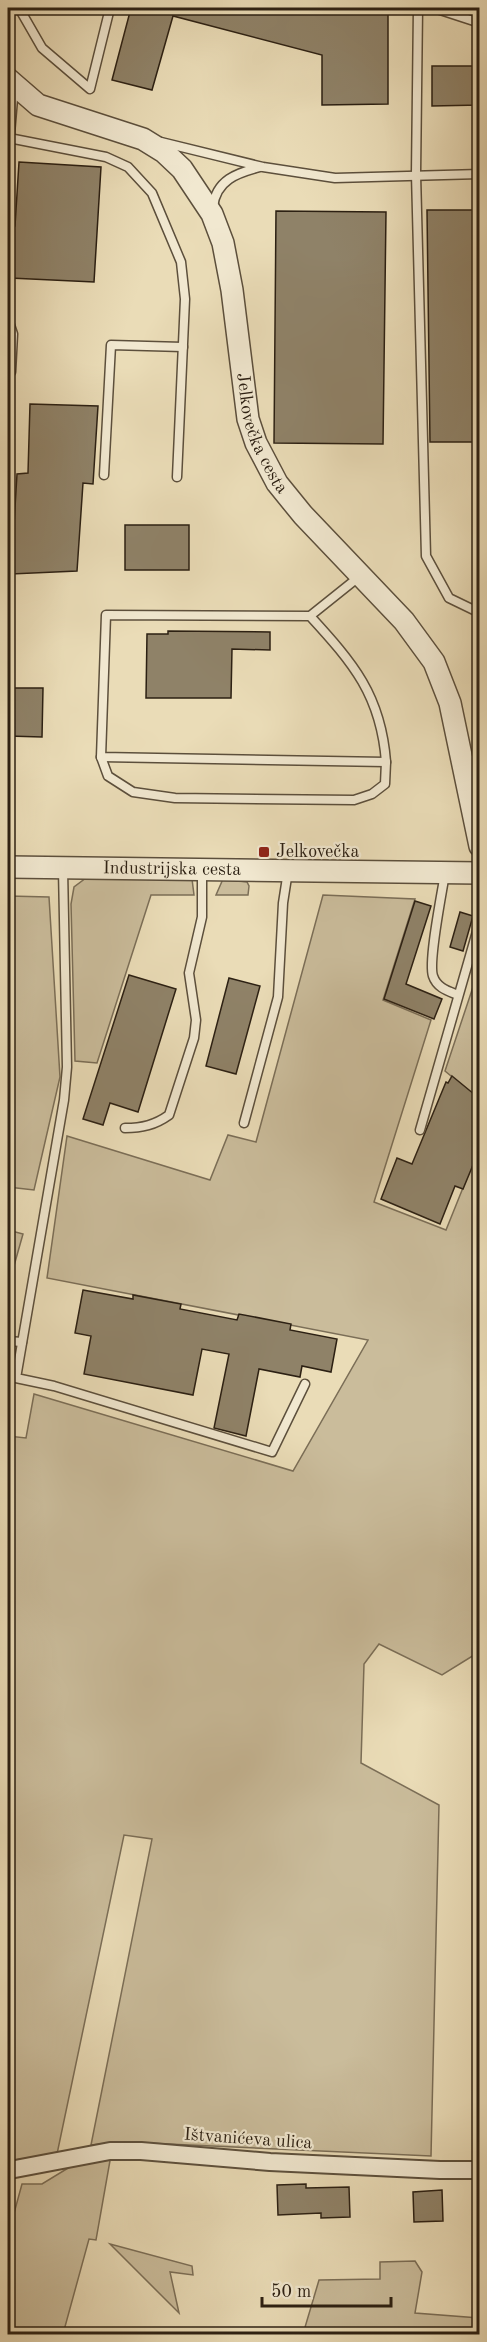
<svg xmlns="http://www.w3.org/2000/svg" width="487" height="2342" font-family="'Old Standard TT',serif">
  <style>
    .green { fill: #cabc9b; stroke: #7b6e57; stroke-width: 1.5 }
    .building { fill: #8f8268; stroke: #2c2013; stroke-width: 1.5 }
    .lines { fill: none; stroke-linecap: round; stroke-linejoin: round }
    .service-casing { stroke: #5c4f3c; stroke-width: 11 }
    .minor-casing { stroke: #5c4f3c; stroke-width: 20 }
    .tertiary-casing { stroke: #5c4f3c; stroke-width: 24 }
    .service { stroke: #f1e8d0; stroke-width: 8 }
    .minor { stroke: #f1e8d0; stroke-width: 16 }
    .tertiary { stroke: #f1e8d0; stroke-width: 21 }
    .poi-dot { fill: #8f2418; stroke: #f1e8d0; stroke-width: 2 }
    .labels { text-anchor: middle; dominant-baseline: central; stroke-width: 4.5; stroke-linejoin: round; paint-order: stroke }
    .street-label { font-size: 18px; fill: #2c2013; stroke: #f1e8d0 }
    .poi-label { font-size: 18px; fill: #2c2013; stroke: #f1e8d0; text-anchor: start }
  </style>
  <rect width="100%" height="100%" fill="#eadcb7"/>
  <filter id="stains"><feTurbulence type="fractalNoise" baseFrequency=".00333" numOctaves="4"/><feColorMatrix values="0 0 0 0 .2 0 0 0 0 .09 0 0 0 0 .02 0 0 0 .5 -.17"/></filter>
  <radialGradient id="worn" r=".72"><stop offset=".6" stop-color="#630" stop-opacity="0"/><stop offset="1" stop-color="#630" stop-opacity=".3"/></radialGradient>
  <!-- green -->
  <g class="green">
    <polygon points="86,878 192,879 194,895 151,895 97,1063 75,1061 71,904 74,887"/>
    <polygon points="223,879 247,882 249,886 248,895 216,895"/>
    <polygon points="323,895 415,899 383,1000 431,1020 374,1202 446,1230 479,1148 479,1652 442,1675 379,1644 364,1664 361,1763 439,1805 431,2156 124,2142 91,2145 152,1839 124,1835 57,2154 8,2161 8,1436 26,1438 34,1394 293,1471 368,1340 47,1278 67,1136 210,1180 228,1135 256,1142"/>
    <polygon points="8,896 49,897 60,1077 34,1190 8,1187"/>
    <polygon points="479,969 479,1099 445,1071"/>
    <polygon points="8,1230 23,1234 8,1287"/>
    <polygon points="111,2155 96,2240 89,2239 63,2334 8,2334 8,2235 22,2184 42,2184 73,2165"/>
    <polygon points="110,2244 192,2266 193,2275 170,2272 179,2313"/>
    <polygon points="415,2261 422,2272 415,2313 479,2318 479,2334 303,2334 319,2280 380,2279 380,2262"/>
  </g>
  <!-- building -->
  <g class="building">
    <polygon points="131,8 388,8 388,104 322,105 322,55 173,16 152,90 112,80"/>
    <polygon points="432,66 480,66 480,105 432,106"/>
    <polygon points="19,162 101,167 94,282 10,278 12,226 15,226"/>
    <polygon points="427,210 480,210 480,442 430,442"/>
    <polygon points="276,211 386,212 383,444 274,443"/>
    <polygon points="30,404 98,406 93,484 83,483 77,571 11,574 17,474 28,473"/>
    <rect x="125" y="525" width="64" height="45"/>
    <polygon points="168,631 270,632 270,650 232,649 231,698 146,698 147,634 168,634"/>
    <polygon points="8,688 43,688 42,737 8,736"/>
    <polygon points="415,901 431,906 406,984 442,999 434,1019 384,999"/>
    <polygon points="460,912 473,916 463,951 450,947"/>
    <polygon points="129,975 176,989 138,1112 110,1103 103,1125 83,1119"/>
    <polygon points="229,978 260,986 236,1074 206,1066"/>
    <polygon points="452,1076 480,1099 480,1148 463,1189 455,1186 440,1224 381,1199 397,1158 412,1164 446,1082 448,1083"/>
    <polygon points="83,1290 133,1299 133,1295 181,1304 180,1309 237,1320 239,1314 291,1324 290,1330 337,1339 331,1372 302,1366 300,1377 259,1369 246,1436 214,1428 229,1354 202,1349 193,1395 84,1374 91,1336 75,1333"/>
    <polygon points="306,2184 306,2188 349,2187 350,2217 321,2218 321,2213 278,2215 277,2185"/>
    <polygon points="442,2190 443,2221 414,2222 413,2192"/>
  </g>
  <g class="lines">
    <!-- service casing -->
    <g class="service-casing">
      <g id="service">
        <polyline points="19,8 42,48 90,89 110,8"/>
        <polyline points="418,8 416,174 426,556 449,598 480,613"/>
        <polyline points="434,8 480,23"/>
        <polyline points="9,138 106,157 128,167 152,193 181,262 185,299 177,477"/>
        <polyline points="161,142 263,167 335,178 480,174"/>
        <polyline points="8,157 14,87"/>
        <path d="M213 207C216 180 237 173 260 167"/>
        <polyline points="8,319 13,334 11,372 8,376"/>
        <polyline points="104,475 111,345 183,347"/>
        <path d="M310 616C353 663 381 695 386 762L101 757 106 615 310 616 360 576"/>
        <polyline points="101,757 108,776 133,792 175,798 354,800 372,794 385,784 386,762"/>
        <polyline points="63,869 67,1067 64,1100 16,1378 54,1386 272,1452 305,1384"/>
        <path d="M445 873C442 893 428 961 433 976 437 988 448 991 458 995"/>
        <polyline points="244,1123 278,997 283,903 288,871"/>
        <path d="M125 1128C142 1128 155 1125 169 1115L194 1038 196 1020 189 973 202 917V869"/>
        <polyline points="420,1130 480,921"/>
        <polyline points="8,1341 22,1342"/>
      </g>
    </g>
    <!-- minor casing -->
    <g class="minor-casing">
      <polyline id="minor" points="15,2169 110,2151 141,2151 270,2162 440,2170 480,2170"/>
    </g>
    <!-- tertiary casing -->
    <g class="tertiary-casing">
      <g id="tertiary">
        <path id="s1" d="M8 79 38 105 143 139 164 152 182 169 212 214 223 243 232 290 248 419 256 443 277 483 303 515 404 621 434 662 450 703 480 846"/>
        <path id="s2" d="M8 867 480 873"/>
      </g>
    </g>
    <!-- service -->
    <use href="#service" class="service"/>
    <!-- minor -->
    <use href="#minor" class="minor"/>
    <!-- tertiary -->
    <use href="#tertiary" class="tertiary"/>
  </g>
  <!-- markers -->
  <rect class="poi-dot" x="258" y="846" width="12" height="12" rx="3"/>
  <g class="labels">
    <!-- street labels -->
    <g class="street-label">
      <text stroke="none"><textPath href="#s1" startOffset="480">Jelkovečka cesta</textPath></text>
      <text stroke="none"><textPath href="#s2" startOffset="164">Industrijska cesta</textPath></text>
      <text transform="translate(248 2139) rotate(4)">Ištvanićeva ulica</text>
    </g>
    <!-- poi labels -->
    <g class="poi-label">
      <text x="276" y="852">Jelkovečka</text>
    </g>
  </g>
  <!-- margin -->
  <rect width="487" height="2342" fill="none" stroke="#eadcb7" stroke-width="30"/>
  <rect x="9" y="9" width="469" height="2324" fill="none" stroke="#2c2013" stroke-width="3"/>
  <rect x="15" y="15" width="457" height="2312" fill="none" stroke="#2c2013" stroke-width="1.5"/>
  <!-- scale -->
  <path d="M262 2297v9h129v-9" fill="none" stroke="#2c2013" stroke-width="3"/>
  <text x="271" y="2297" font-size="18" fill="#2c2013" stroke="#f1e8d0" stroke-width="4.5" paint-order="stroke">50 m</text>
  <rect width="100%" height="100%" filter="url(#stains)"/>
  <rect width="100%" height="100%" fill="url(#worn)"/>
</svg>
